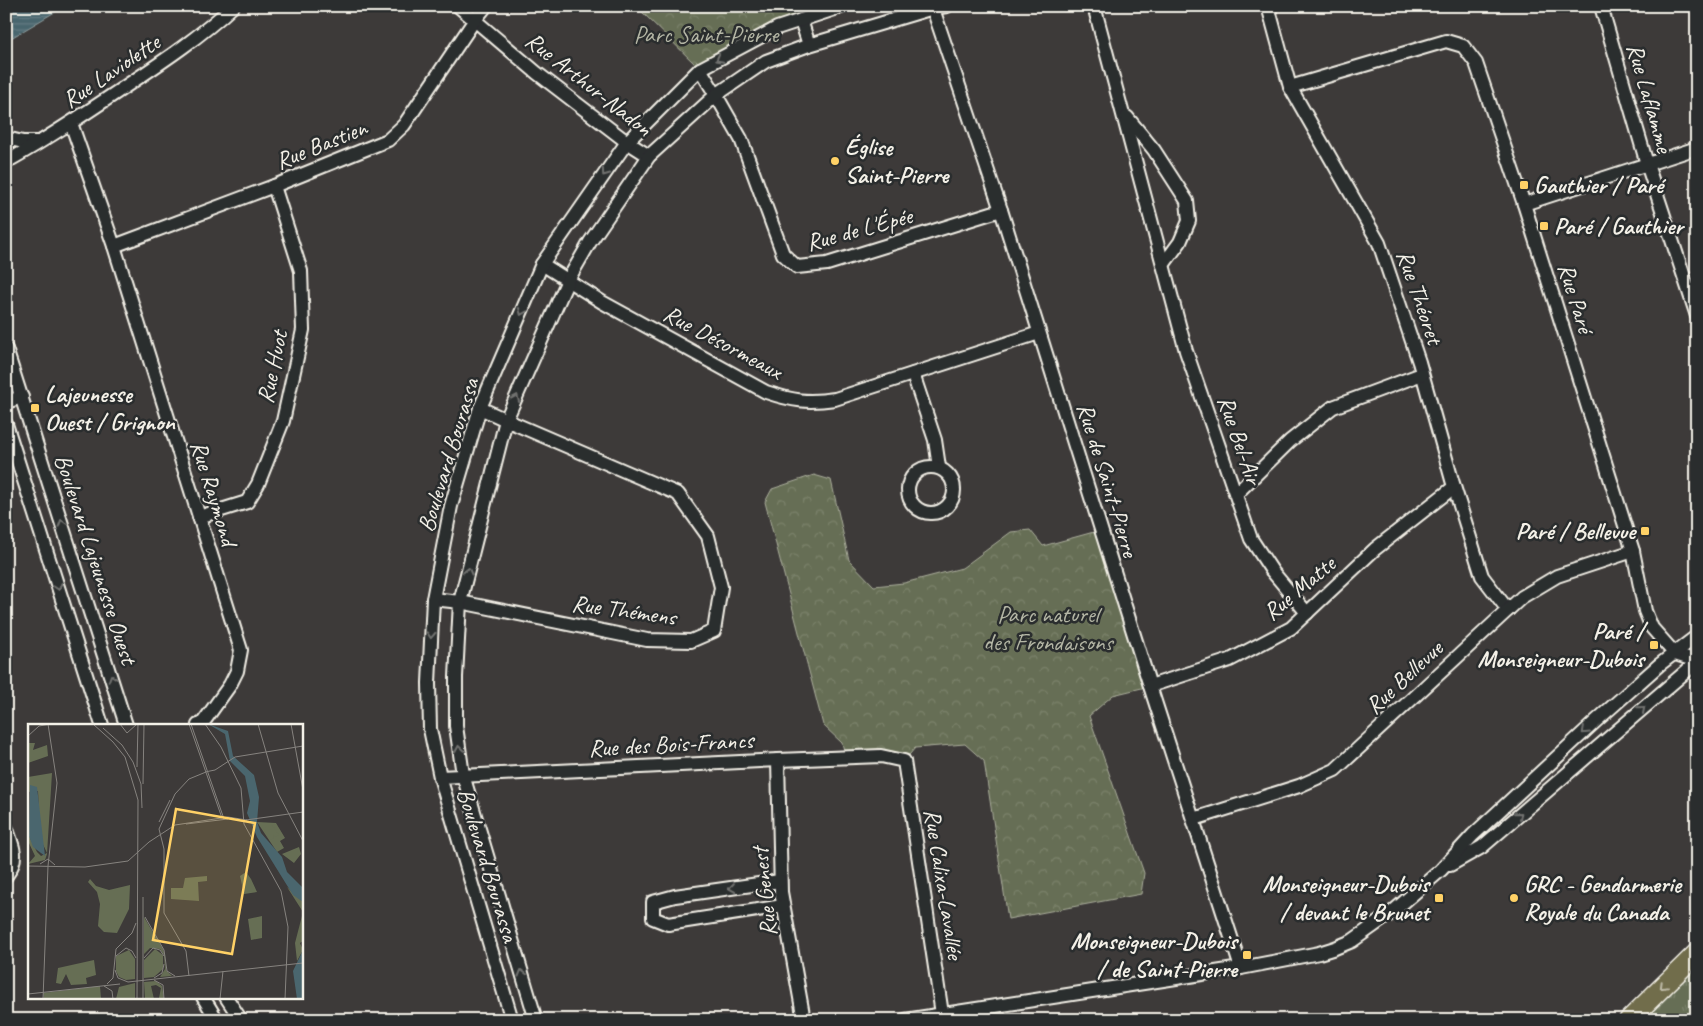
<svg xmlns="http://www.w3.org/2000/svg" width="1703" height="1026" font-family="Caveat,sans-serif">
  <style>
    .grass { fill: url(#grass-tufts); stroke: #adb09e }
    .forest { fill: url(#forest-crowns); stroke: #adb09e }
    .water { fill: url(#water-rules); stroke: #8e9e9f }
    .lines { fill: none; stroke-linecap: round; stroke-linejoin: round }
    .minor-casing { stroke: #f4f1e8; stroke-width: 16 }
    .highway-casing { stroke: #f4f1e8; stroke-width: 22 }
    .minor { stroke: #2a2d2e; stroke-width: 12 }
    .highway { stroke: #716d4b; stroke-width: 19 }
    .oneway { stroke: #71726f }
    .oneway2 { stroke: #c0bca9 }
    .poi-dot { fill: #ffd166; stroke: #2a2d2e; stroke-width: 2 }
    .labels { text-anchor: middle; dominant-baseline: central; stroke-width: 5; stroke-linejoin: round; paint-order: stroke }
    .park-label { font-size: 24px; fill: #b4b6a5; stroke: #2a2d2e }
    .street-label { font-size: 24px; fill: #f4f1e8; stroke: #2a2d2e }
    .poi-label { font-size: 24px; font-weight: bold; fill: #f4f1e8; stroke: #2a2d2e; text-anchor: start }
    .inset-road { fill: none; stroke: #86837f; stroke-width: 1 }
    .view { fill: #ffd166; fill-opacity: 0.15; stroke: #ffd166; stroke-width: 2.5 }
    .inset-edge { fill: none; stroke: #f4f1e8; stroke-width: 2.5 }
  </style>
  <defs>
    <pattern id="grass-tufts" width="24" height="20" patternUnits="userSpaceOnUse" patternTransform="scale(1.25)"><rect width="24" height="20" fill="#666e54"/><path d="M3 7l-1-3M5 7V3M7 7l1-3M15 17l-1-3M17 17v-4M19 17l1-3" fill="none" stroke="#7c836d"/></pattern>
    <pattern id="forest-crowns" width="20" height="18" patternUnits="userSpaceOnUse" patternTransform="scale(1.25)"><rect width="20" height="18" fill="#666e54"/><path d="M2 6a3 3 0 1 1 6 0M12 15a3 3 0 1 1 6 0" fill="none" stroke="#7c836d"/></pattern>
    <pattern id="water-rules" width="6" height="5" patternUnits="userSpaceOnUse" patternTransform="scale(1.25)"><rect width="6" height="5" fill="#4a666e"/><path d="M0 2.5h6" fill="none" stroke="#657c83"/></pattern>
  </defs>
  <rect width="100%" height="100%" fill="#3d3a39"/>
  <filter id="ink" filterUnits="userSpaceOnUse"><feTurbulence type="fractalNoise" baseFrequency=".02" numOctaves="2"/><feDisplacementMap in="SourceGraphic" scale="10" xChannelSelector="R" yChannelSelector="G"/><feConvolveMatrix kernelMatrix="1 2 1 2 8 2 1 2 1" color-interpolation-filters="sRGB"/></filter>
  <g filter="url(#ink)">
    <!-- grass -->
    <polygon class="grass" points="1697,963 1697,1020 1640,1020"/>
    <!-- forest -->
    <g class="forest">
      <polygon points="640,6 844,6 801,20 700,69 638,8"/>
      <polygon points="814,475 831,480 849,560 874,586 904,583 962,568 1011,532 1030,530 1043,546 1101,530 1150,686 1113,695 1089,716 1144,873 1141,894 1008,919 984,761 965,744 915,748 904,761 846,758 842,743 823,725 765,502 772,489"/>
    </g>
    <!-- water -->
    <polygon class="water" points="6,6 65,6 6,41"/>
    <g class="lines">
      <!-- minor casing -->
      <g class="minor-casing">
        <g id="minor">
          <polyline points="458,6 537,73 627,142 649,156"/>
          <polyline points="932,6 1001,210 1150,686 1241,968"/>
          <polyline points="1094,6 1186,351 1251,539 1272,571 1307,613"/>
          <polyline points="1268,6 1290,87 1379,243 1419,362 1452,480 1482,576 1508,610"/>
          <polyline points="1601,6 1647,164 1697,316"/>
          <polyline points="801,20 809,45"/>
          <polyline points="700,69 716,95 741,139 783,254 797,267 827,264 1001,210"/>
          <polyline points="1290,87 1446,41 1463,46 1476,63 1524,204 1633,551 1645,611 1652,628 1675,654 1697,661"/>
          <polyline points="1127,117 1154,150 1187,201 1189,221 1180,242 1163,265"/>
          <polyline points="71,123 114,246 241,650 237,671 230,685 202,724 198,725"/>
          <polyline points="6,138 23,142 39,142"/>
          <path d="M6 162C49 138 89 111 129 84 165 60 201 36 233 6"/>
          <polyline points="1524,204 1697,148"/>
          <polyline points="114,246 274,186 388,140 404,125 474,21 486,6"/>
          <path d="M542 264 602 302 766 392C793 401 807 403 835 399L1039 333"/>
          <polyline points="6,349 126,725"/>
          <polyline points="913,374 935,440 939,467"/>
          <polyline points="6,402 22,397"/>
          <polyline points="6,424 102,725"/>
          <circle cx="931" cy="490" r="23"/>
          <polyline points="1236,494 1290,441 1333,407 1422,374"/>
          <polyline points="199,517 247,502 258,484 283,421 303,330 301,271 274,186"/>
          <polyline points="433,599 460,602 647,640 691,641 714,631 721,587 708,536 678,494 515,424 480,408"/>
          <polyline points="1150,686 1230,660 1291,628 1375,549 1454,487"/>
          <polyline points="778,760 781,892 804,1020"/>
          <polyline points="440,777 778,760 881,756 904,761 942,1014"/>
          <polyline points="1194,819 1299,786 1335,770 1522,597 1557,576 1633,551"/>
          <path d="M6 827C13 847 20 857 6 876"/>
          <polyline points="1450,865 1482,847 1697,662"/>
          <polyline points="780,881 675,896 653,902 653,918 668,924 783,906"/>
          <polyline points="203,997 217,1020"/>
          <polyline points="226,997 241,1020"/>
          <polyline points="512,1020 440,777 430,729 429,683 433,599 451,506 480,408 542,264 627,142 700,69 777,28 844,6"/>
          <polyline points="536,1020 463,775 456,726 456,677 460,602 506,420 568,280 590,242 649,156 716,95 766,61 809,45 933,8 947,6"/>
          <polyline points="905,1020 1241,968 1319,953 1335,948 1352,941 1390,914 1441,870 1473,835 1596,721 1659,665 1697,636"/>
        </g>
      </g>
      <!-- highway casing -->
      <g class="highway-casing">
        <polyline id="highway" points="1629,1020 1697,953"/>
      </g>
      <!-- minor -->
      <use href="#minor" class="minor"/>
      <!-- highway -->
      <use href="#highway" class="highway"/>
    </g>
    <!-- one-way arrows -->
    <defs><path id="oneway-chevron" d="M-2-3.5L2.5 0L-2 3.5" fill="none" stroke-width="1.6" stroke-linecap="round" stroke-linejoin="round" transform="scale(1.25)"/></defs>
    <g class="oneway">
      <use href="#oneway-chevron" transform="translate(719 59) rotate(152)"/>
      <use href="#oneway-chevron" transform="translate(605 173) rotate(125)"/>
      <use href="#oneway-chevron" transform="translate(522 312) rotate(113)"/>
      <use href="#oneway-chevron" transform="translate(516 398) rotate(-66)"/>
      <use href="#oneway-chevron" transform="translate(62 523) rotate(-108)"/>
      <use href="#oneway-chevron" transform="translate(468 571) rotate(-76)"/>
      <use href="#oneway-chevron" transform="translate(58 587) rotate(72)"/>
      <use href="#oneway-chevron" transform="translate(431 635) rotate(93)"/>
      <use href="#oneway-chevron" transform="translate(112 678) rotate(-108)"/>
      <use href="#oneway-chevron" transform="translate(1642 709) rotate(-41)"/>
      <use href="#oneway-chevron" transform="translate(1585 731) rotate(137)"/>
      <use href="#oneway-chevron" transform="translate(459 749) rotate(-99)"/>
      <use href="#oneway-chevron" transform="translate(1519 815) rotate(-41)"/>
      <use href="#oneway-chevron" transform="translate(732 888) rotate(172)"/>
      <use href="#oneway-chevron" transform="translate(522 973) rotate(-106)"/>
    </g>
    <use class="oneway2" href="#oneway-chevron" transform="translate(1663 986) rotate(135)"/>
  </g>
  <!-- markers -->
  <g class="poi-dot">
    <circle cx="835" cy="161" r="5"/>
    <rect x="1519" y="180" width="10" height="10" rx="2.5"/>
    <rect x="1539" y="221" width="10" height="10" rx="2.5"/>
    <rect x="30" y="403" width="10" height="10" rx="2.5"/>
    <rect x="1640" y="526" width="10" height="10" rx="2.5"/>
    <rect x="1649" y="640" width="10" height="10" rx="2.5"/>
    <rect x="1434" y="893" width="10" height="10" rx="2.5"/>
    <circle cx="1514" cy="898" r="5"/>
    <rect x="1242" y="950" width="10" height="10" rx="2.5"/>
  </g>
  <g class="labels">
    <!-- park labels -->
    <g class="park-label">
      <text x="706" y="34">Parc Saint-Pierre</text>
      <text x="1048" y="614">Parc naturel<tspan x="1048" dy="28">des Frondaisons</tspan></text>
    </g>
    <!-- street labels -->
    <g class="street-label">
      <text transform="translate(111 71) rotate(-34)">Rue Laviolette</text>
      <text transform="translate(589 84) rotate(38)">Rue Arthur-Nadon</text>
      <text transform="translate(1650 98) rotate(74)">Rue Laflamme</text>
      <text transform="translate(321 144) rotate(-22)">Rue Bastien</text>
      <text transform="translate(859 229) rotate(-15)">Rue de L'Épée</text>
      <text transform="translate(1420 297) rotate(71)">Rue Théoret</text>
      <text transform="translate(1576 298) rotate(73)">Rue Paré</text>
      <text transform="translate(723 342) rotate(28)">Rue Désormeaux</text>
      <text transform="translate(272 367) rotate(-78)">Rue Huot</text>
      <text transform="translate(1240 440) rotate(71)">Rue Bel-Air</text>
      <text transform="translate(448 455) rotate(-73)">Boulevard Bourassa</text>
      <text transform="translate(1108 480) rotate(73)">Rue de Saint-Pierre</text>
      <text transform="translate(214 493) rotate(73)">Rue Raymond</text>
      <text transform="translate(96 559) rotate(72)">Boulevard Lajeunesse Ouest</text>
      <text transform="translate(1299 588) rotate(-40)">Rue Matte</text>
      <text transform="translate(624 610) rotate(8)">Rue Thémens</text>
      <text transform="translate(1404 677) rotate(-43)">Rue Bellevue</text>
      <text transform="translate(671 744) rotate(-3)">Rue des Bois-Francs</text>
      <text transform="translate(488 865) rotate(73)">Boulevard Bourassa</text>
      <text transform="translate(944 884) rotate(81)">Rue Calixa-Lavallée</text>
      <text transform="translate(764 892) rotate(-96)">Rue Genest</text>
    </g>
    <!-- poi labels -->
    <g class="poi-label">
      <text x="845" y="147">Église<tspan x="845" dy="28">Saint-Pierre</tspan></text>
      <text x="1534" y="185">Gauthier / Paré</text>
      <text x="1554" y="226">Paré / Gauthier</text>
      <text x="45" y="394">Lajeunesse<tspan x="45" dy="28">Ouest / Grignon</tspan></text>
      <text x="1635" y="531" text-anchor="end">Paré / Bellevue</text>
      <text x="1644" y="631" text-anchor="end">Paré /<tspan x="1644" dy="28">Monseigneur-Dubois</tspan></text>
      <text x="1429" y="884" text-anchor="end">Monseigneur-Dubois<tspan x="1429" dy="28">/ devant le Brunet</tspan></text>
      <text x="1524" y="884">GRC - Gendarmerie<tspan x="1524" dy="28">Royale du Canada</tspan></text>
      <text x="1237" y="941" text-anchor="end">Monseigneur-Dubois<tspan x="1237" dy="28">/ de Saint-Pierre</tspan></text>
    </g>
  </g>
  <!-- overview -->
  <g transform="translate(28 724)">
    <rect width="275" height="275" fill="#3d3a39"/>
    <path d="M116 193 135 225 137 231 138 246 144 252 132 253 137 245 136 231 132 225 122 224 116 230ZM127 225 135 231V245L126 253 116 254V236ZM101 226 107 235V255L98 256 91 253 88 247V232ZM128 257 134 262 136 275 131 274 133 264 128 261 123 262 126 275H117L116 258ZM107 259V275H88L91 263Z" fill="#666e54"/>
    <path d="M0 19H7L5 26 19 21 20 32 0 39ZM24 49 19 130 17 136 0 140 7 132 0 117V97L1 112 9 128 13 132 19 129 12 114 10 67 0 68V71V53ZM229 98 248 99 257 114 252 117 256 124 249 128ZM271 123 273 130 266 139 254 130ZM218 148 223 155 229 168 216 170 212 152ZM179 152V157L170 158 171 177 143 175V164H155L157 154ZM62 155 68 162 81 166 102 161 101 185 89 209 76 208 70 202 72 180 69 168 60 158ZM259 163 275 178V217L272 219 275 226 269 237 267 219 275 188ZM234 192V214L223 216 220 195ZM66 236 68 251 58 254 59 260 43 261 38 250 33 260 28 259 30 244Z" fill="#666e54"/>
    <path d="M72 262 73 275H16L15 269Z" fill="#666e54"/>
    <path d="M244 101 251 111 247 113 245 110 246 114 242 116 235 104Z" fill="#666e54"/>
    <path d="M180 0 200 7 205 32 226 51 231 73 229 98 233 109 254 133 259 148 275 164V178L265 171 229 113 219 89 222 77 217 52 202 37 197 10ZM2 61 9 63 17 132 5 123 1 112ZM275 226V275H269L265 247Z" fill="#4a666e"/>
    <path class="inset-road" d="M65 0 85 18 97 33 110 76 109 275M92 0 99 9 109 0M161 0 194 94M163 0 196 95M177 0 193 23 213 64 216 100 253 167 260 203 257 275M230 0 250 69 275 117M263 0 275 66M75 4 94 21 105 38 113 60 114 84M0 12 11 2 23 0M109 43 110 0M177 48 187 46 207 33 275 22M115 60 116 0M218 96 275 88M131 98 142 76M158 100 200 95M12 140 20 135 27 141M0 142 57 143 100 137 121 118 147 101 200 93 219 96M115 173V275M117 193 136 226 139 247 147 252M88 232 98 224 104 227 108 234M116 234 125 224 132 226 136 232M87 246 90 254 100 258M161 252 158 227 136 189V125L131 105 147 70 161 55 178 48M126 254 134 249 136 240M126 256 135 261 136 275M100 258 275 239M79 260 85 254 88 225 104 209 108 199M76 262 84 267 85 275M0 270 92 260M15 275 20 142 29 59 20 0M192 275 195 247"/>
    <path class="view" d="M148 85 227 99 204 230 125 216Z"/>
    <rect width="275" height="275" class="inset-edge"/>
  </g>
  <!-- margin -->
  <rect width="1703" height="1026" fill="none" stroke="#2a2d2e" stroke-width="25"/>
  <rect x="12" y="12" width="1678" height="1001" fill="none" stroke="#f4f1e8" stroke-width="2" filter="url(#ink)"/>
</svg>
